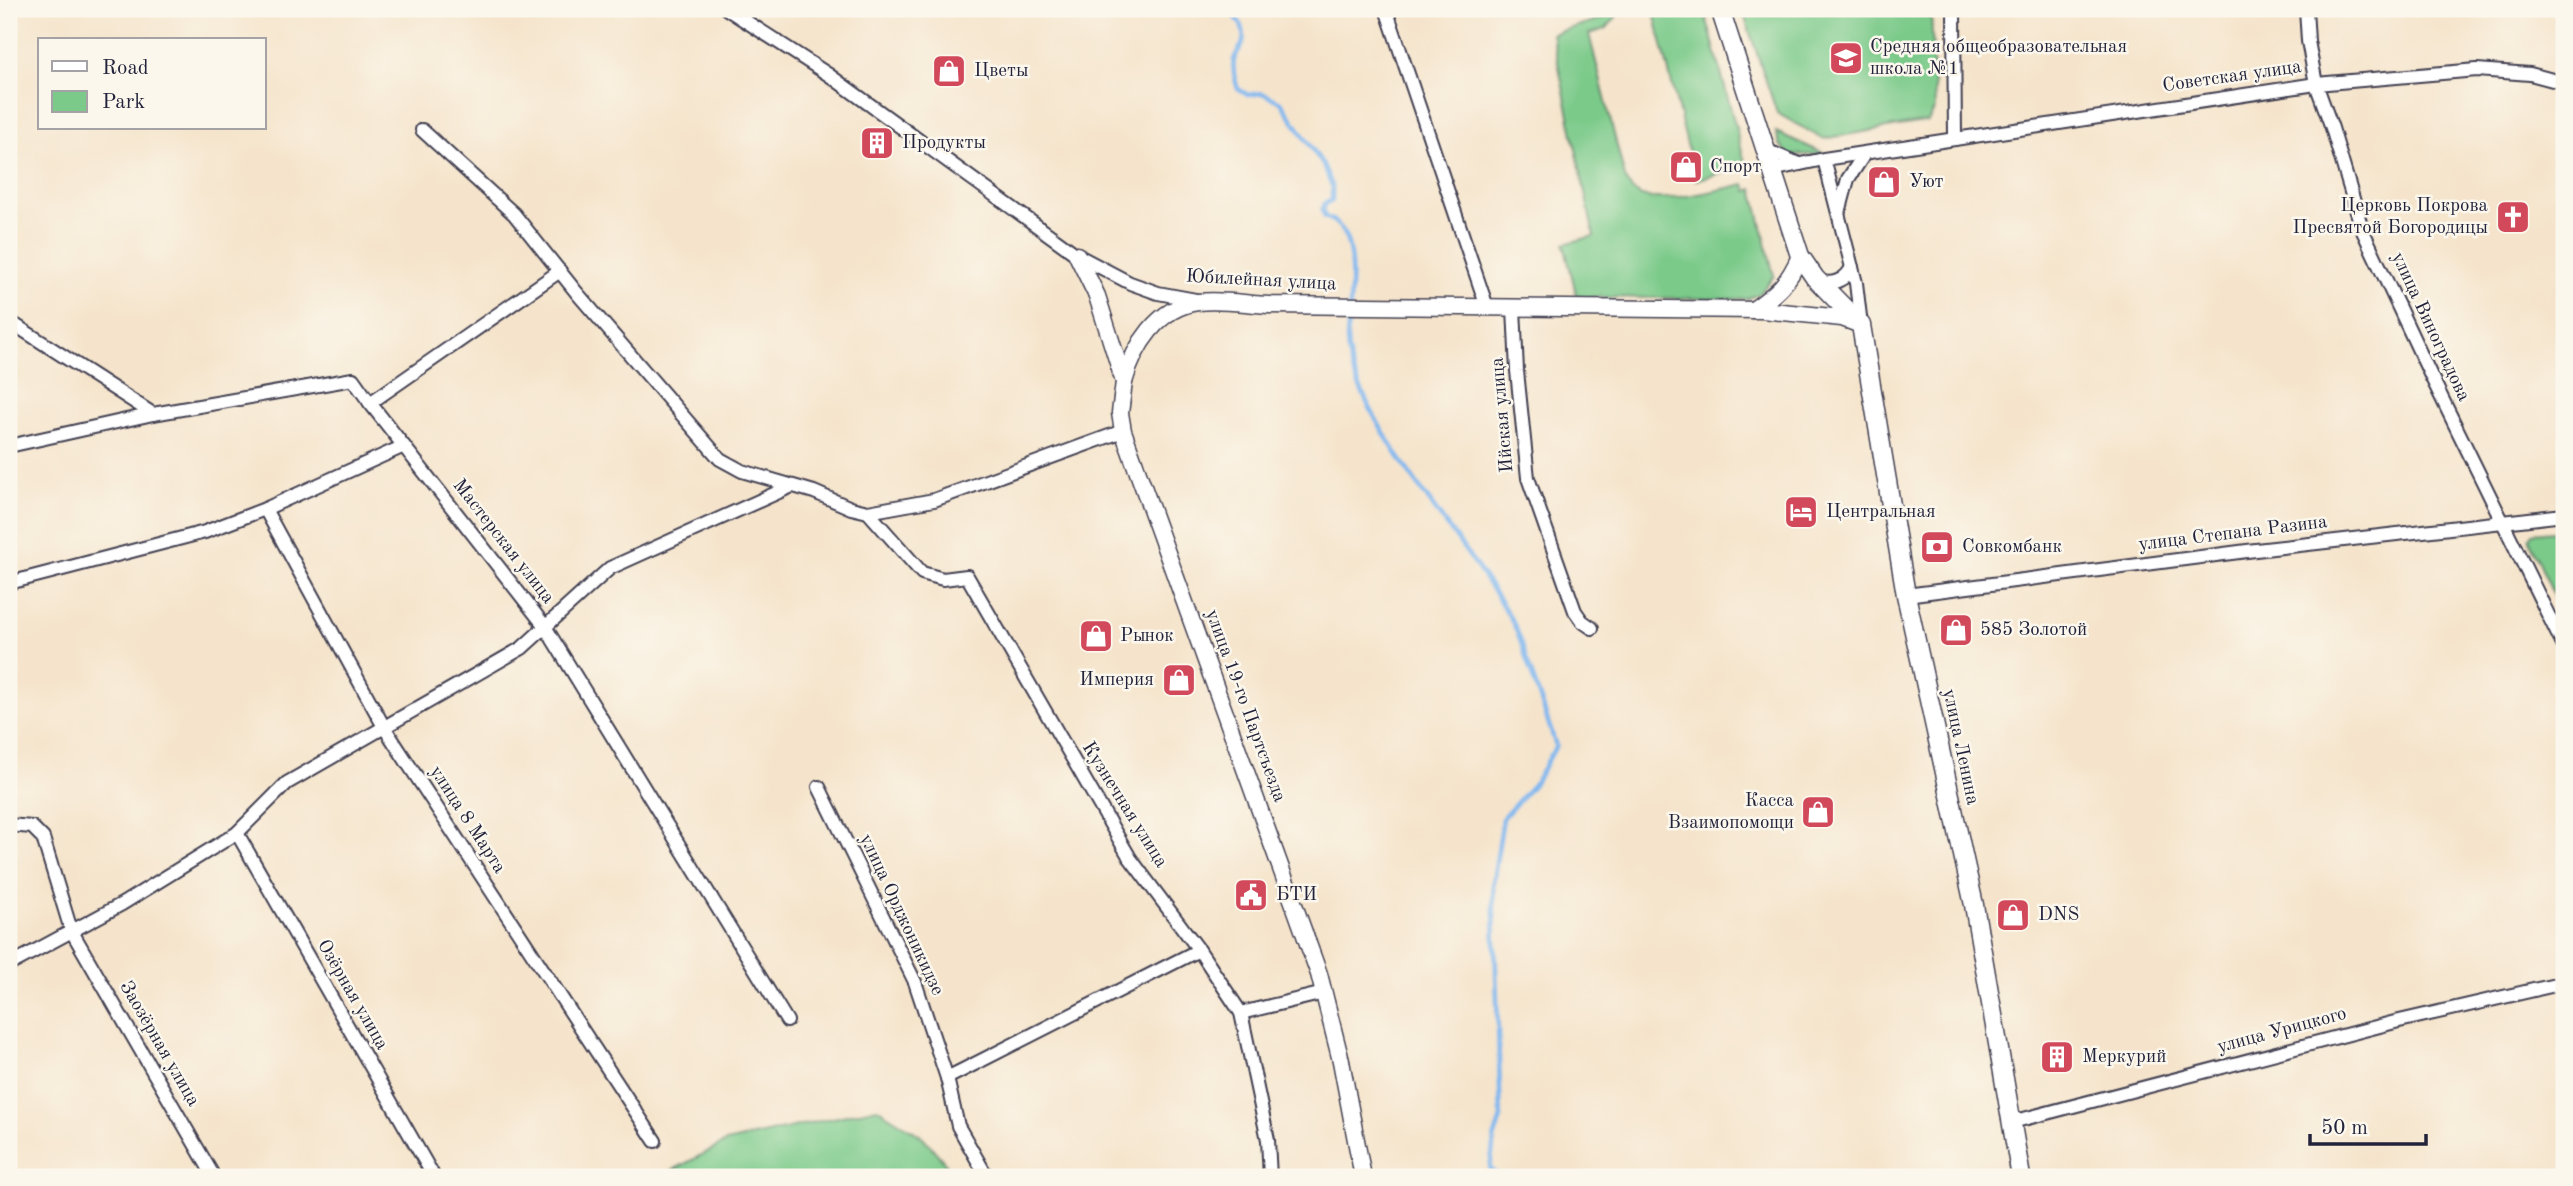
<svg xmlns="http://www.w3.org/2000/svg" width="2573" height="1186" font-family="'Old Standard TT',serif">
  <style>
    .green { fill: #7bca8a; stroke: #4e7662; stroke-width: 2 }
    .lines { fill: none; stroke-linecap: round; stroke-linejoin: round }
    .stream { stroke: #7fb7ef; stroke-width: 4.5 }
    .minor-casing { stroke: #423f51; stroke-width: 16 }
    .tertiary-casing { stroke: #423f51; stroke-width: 19 }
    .secondary-casing { stroke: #423f51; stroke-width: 21 }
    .minor { stroke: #fff; stroke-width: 12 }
    .tertiary { stroke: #fff; stroke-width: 16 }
    .secondary { stroke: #fff; stroke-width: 18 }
    .labels { text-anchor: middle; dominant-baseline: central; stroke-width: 5; stroke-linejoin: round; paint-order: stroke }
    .poi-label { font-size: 19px; fill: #22223b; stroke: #fbf7ec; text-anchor: start }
    .street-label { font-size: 19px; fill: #22223b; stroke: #fbf7ec }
  </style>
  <rect width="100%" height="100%" fill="#fbf7ec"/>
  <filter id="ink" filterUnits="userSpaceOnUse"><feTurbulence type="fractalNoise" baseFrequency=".0143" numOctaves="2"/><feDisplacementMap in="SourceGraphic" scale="14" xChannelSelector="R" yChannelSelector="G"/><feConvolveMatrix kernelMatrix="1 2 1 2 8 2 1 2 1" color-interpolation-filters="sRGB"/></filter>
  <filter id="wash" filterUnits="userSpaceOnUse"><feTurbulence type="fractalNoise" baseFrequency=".00686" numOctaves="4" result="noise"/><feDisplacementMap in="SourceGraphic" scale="28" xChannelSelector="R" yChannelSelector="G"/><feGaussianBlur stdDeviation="1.57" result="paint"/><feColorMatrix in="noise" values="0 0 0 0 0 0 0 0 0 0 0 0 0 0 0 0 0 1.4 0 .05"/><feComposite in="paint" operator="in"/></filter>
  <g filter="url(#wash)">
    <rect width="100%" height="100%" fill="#f5e4cb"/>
    <!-- green -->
    <g class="green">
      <polygon points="1653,9 1704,9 1746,166 1696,180"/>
      <polygon points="1742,9 1809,9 1810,12 1823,9 1931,9 1935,108 1928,121 1823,139 1777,113"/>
      <path d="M1619 13 1606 29 1589 34 1625 178C1628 183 1630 189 1634 192 1652 208 1722 189 1745 184L1747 191 1753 189 1774 276 1760 293 1747 299 1577 297 1564 244 1594 236 1552 34Z"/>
      <polygon points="1776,132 1825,154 1790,155 1780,145"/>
      <polygon points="2564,530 2564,620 2529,538 2532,533"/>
      <polygon points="877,1108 923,1137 957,1177 660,1177 726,1142"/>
    </g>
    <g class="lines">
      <!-- stream -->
      <path class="stream" d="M1229 9C1238 19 1248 30 1242 45 1239 50 1235 55 1234 60 1232 70 1235 80 1238 89L1248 95 1262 93 1281 102 1323 165 1332 186V201L1325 203 1322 210 1325 217C1365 229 1348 309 1347 339 1347 354 1353 372 1359 385 1397 472 1465 540 1512 621 1519 633 1523 648 1527 661 1537 689 1547 718 1556 746L1536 781 1503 818 1493 883 1501 1118 1494 1139 1490 1169 1500 1177"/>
    </g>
  </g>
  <g filter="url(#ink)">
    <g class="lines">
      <!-- minor casing -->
      <g class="minor-casing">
        <g id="minor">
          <polyline points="727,9 829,75 1077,255 1130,283 1158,293 1196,300"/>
          <polyline points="1386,9 1487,307"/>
          <polyline points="1954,9 1955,139"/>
          <polyline points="2306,9 2308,41 2316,84 2332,128 2362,229 2431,376 2564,647"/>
          <polyline points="422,130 514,214 577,293 720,459 742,471 814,492 851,508 868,512 934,500 1123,431"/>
          <polyline points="1768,151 1799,164"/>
          <polyline points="1824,159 1856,283 1861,325"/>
          <polyline points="1772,170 1824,159 2316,84 2477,70 2530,74 2564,83"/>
          <polyline points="1840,209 1848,179 1865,153"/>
          <path d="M1818 280C1831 287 1846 280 1852 267"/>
          <polyline points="1514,308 1517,371 1528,478 1575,611 1582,621 1592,628"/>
          <polyline points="9,321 153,414 353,379 370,403 560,271"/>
          <polyline points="370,403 544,625 787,1021"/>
          <polyline points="9,446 153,414"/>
          <polyline points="265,509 384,727 655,1141"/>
          <polyline points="868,512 922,573 943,579 967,576 1130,858 1199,950 1241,1013 1268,1140 1270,1177"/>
          <polyline points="9,583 205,532 265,509 404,446"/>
          <polyline points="1906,595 2247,551 2564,515"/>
          <polyline points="819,787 915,982 947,1078 958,1126 987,1177"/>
          <polyline points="9,825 32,827 43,838 71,930 214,1177"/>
          <polyline points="237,833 434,1177"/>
          <polyline points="9,965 122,904 237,833 287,783 522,648 610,568 792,486"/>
          <polyline points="1241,1013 1324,993"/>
          <polyline points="947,1078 1199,950"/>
          <polyline points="2012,1122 2395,1022 2564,983"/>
        </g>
      </g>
      <!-- tertiary casing -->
      <g class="tertiary-casing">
        <g id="tertiary">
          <polyline points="1077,255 1097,296 1124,382 1120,413 1123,431 1319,974 1341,1061 1363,1177"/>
          <path d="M1753 310C1778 292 1788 284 1800 256"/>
          <path d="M1124 382C1134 346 1158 307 1198 302 1221 299 1246 304 1269 305L1762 310 1842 318 1861 325"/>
        </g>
      </g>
      <!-- secondary casing -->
      <g class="secondary-casing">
        <polyline id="secondary" points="1720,9 1800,256 1815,278 1861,325 1906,595 1974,905 2021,1177"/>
      </g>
      <!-- minor -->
      <use href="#minor" class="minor"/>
      <!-- tertiary -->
      <use href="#tertiary" class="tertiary"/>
      <!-- secondary -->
      <use href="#secondary" class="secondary"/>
    </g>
  </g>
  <!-- icons -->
  <defs>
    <g id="school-square" transform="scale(1.75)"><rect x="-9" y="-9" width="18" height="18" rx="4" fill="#d1495b" stroke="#fbf7ec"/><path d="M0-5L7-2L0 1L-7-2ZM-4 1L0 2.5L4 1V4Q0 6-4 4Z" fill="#fff"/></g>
    <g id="shop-square" transform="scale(1.75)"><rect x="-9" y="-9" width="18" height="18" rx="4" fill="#d1495b" stroke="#fbf7ec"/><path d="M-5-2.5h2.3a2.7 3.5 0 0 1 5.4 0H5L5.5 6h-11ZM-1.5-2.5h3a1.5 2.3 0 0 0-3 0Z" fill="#fff"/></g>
    <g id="building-square" transform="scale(1.75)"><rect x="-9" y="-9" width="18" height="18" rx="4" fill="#d1495b" stroke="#fbf7ec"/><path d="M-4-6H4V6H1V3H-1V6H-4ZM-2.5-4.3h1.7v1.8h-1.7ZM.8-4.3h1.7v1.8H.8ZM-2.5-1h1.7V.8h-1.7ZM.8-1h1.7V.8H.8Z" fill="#fff"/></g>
    <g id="church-square" transform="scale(1.75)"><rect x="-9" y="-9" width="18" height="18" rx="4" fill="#d1495b" stroke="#fbf7ec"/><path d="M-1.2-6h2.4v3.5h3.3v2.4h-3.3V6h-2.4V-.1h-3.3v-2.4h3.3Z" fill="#fff"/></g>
    <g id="hotel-square" transform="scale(1.75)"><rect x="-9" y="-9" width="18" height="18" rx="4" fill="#d1495b" stroke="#fbf7ec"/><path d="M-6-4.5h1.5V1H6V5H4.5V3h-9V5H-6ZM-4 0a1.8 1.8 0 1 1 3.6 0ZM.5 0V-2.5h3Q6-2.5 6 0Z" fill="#fff"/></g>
    <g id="bank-square" transform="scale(1.75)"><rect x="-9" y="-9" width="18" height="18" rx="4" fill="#d1495b" stroke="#fbf7ec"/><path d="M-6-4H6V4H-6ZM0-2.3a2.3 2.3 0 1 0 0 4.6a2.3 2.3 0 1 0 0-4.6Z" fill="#fff"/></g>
    <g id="civic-square" transform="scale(1.75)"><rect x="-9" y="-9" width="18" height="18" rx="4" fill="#d1495b" stroke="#fbf7ec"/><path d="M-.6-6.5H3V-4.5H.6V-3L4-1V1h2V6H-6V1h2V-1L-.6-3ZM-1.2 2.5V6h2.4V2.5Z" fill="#fff"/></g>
  </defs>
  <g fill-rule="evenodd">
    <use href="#school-square" x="1846" y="58"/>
    <use href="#shop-square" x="949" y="71"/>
    <use href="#building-square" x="877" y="143"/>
    <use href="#shop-square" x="1686" y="167"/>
    <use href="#shop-square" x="1884" y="182"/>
    <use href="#church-square" x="2513" y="217"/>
    <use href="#hotel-square" x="1801" y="512"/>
    <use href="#bank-square" x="1937" y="547"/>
    <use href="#shop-square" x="1956" y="630"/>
    <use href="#shop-square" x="1096" y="636"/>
    <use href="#shop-square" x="1179" y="680"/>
    <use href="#shop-square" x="1818" y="812"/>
    <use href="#civic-square" x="1251" y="895"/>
    <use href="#shop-square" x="2013" y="915"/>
    <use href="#building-square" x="2057" y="1057"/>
  </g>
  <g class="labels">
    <!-- poi labels -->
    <g class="poi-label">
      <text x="1870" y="47">Средняя общеобразовательная<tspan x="1870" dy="22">школа №1</tspan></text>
      <text x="974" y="71">Цветы</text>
      <text x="902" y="143">Продукты</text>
      <text x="1710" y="167">Спорт</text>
      <text x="1909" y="182">Уют</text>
      <text x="2488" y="206" text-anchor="end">Церковь Покрова<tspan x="2488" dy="22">Пресвятой Богородицы</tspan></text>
      <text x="1826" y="512">Центральная</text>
      <text x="1962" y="547">Совкомбанк</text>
      <text x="1980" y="630">585 Золотой</text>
      <text x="1120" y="636">Рынок</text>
      <text x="1154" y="680" text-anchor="end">Империя</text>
      <text x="1794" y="801" text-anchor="end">Касса<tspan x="1794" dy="22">Взаимопомощи</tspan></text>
      <text x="1276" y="895">БТИ</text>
      <text x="2038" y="915">DNS</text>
      <text x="2082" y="1057">Меркурий</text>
    </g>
    <!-- street labels -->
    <g class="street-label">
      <text transform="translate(2232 77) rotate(-8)">Советская улица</text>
      <text transform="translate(1261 281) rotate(3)">Юбилейная улица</text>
      <text transform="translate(2430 327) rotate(65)">улица Виноградова</text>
      <text transform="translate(1503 415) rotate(-95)">Ийская улица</text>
      <text transform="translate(2233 534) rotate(-7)">улица Степана Разина</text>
      <text transform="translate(503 542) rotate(52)">Мастерская улица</text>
      <text transform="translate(1245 706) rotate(70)">улица 19-го Партсъезда</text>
      <text transform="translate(1960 747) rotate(78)">улица Ленина</text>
      <text transform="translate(1124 805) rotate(58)">Кузнечная улица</text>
      <text transform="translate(467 820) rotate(57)">улица 8 Марта</text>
      <text transform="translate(901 915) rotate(65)">улица Орджоникидзе</text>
      <text transform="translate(352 995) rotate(60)">Озёрная улица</text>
      <text transform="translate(2282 1031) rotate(-15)">улица Урицкого</text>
      <text transform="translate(159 1044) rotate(60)">Заозёрная улица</text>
    </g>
  </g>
  <!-- margin -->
  <rect width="2573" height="1186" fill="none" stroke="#fbf7ec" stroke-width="35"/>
  <!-- legend -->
  <rect x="38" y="38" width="228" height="91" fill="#fbf7ec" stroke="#a4a2a5" stroke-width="2"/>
  <rect x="52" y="61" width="35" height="10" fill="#ffffff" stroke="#a4a2a5" stroke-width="2"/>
  <text x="102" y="74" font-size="21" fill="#22223b">Road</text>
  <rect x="52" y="91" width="35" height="21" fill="#7bca8a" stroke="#a4a2a5" stroke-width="2"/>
  <text x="102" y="108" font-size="21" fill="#22223b">Park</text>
  <!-- scale -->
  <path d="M2310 1134v10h116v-10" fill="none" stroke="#22223b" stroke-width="3.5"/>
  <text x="2321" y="1134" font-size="21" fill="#22223b" stroke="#fbf7ec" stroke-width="5" paint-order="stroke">50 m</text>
</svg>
